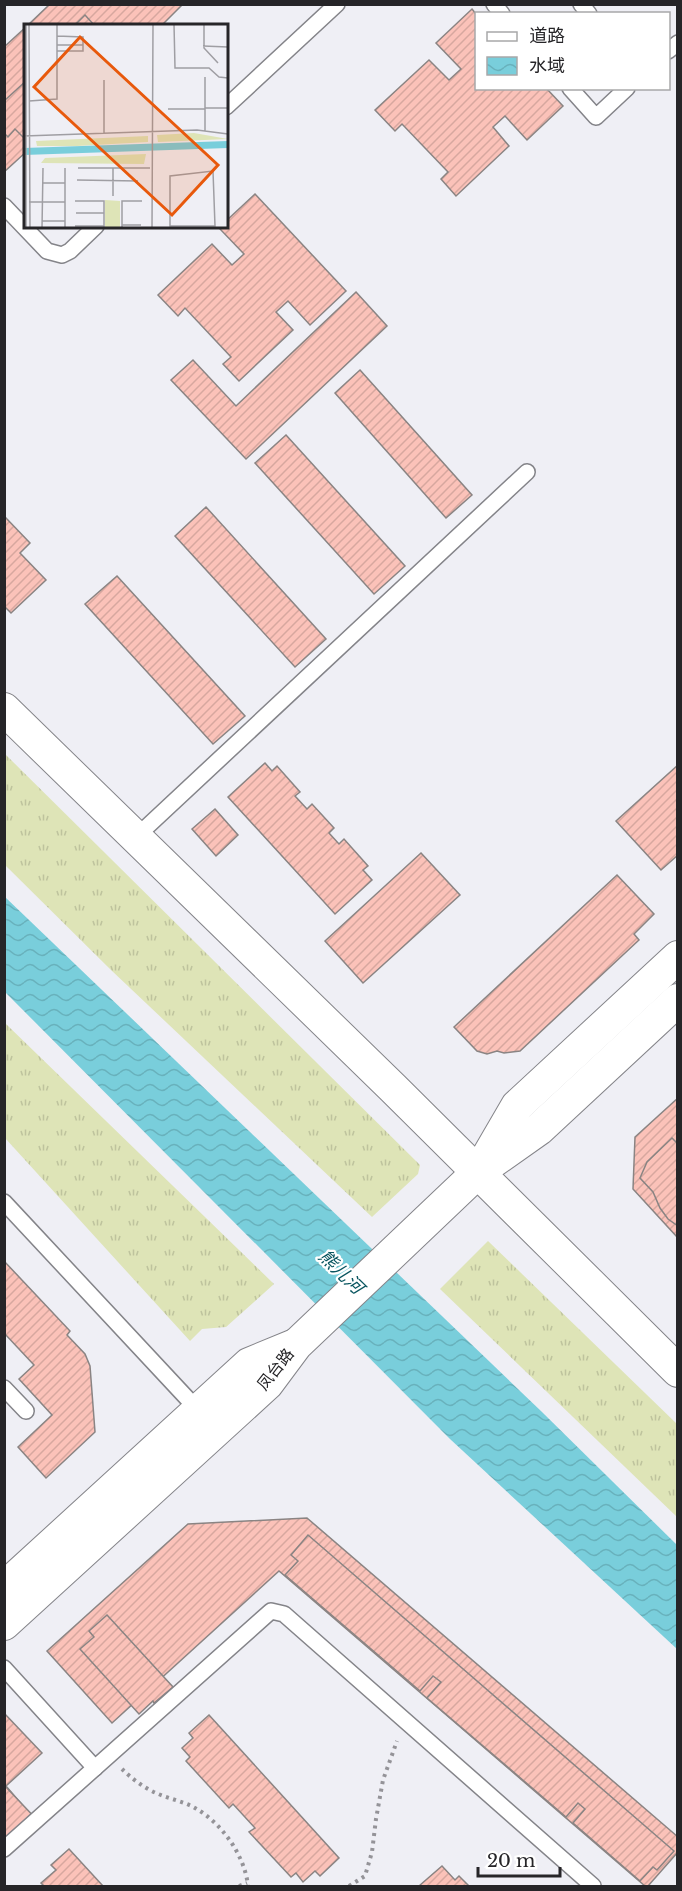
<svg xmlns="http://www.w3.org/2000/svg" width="682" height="1891" font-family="'Libre Baskerville','Noto Sans SC',serif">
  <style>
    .grass { fill: url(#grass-tufts) }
    .water { fill: url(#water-waves) }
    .building { fill: url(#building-hatch); stroke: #8a8483; stroke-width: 1.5 }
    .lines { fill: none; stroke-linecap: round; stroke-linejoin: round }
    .lane-casing { stroke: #848489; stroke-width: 18 }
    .street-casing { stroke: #848489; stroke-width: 34 }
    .path { stroke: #949398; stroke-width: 4; stroke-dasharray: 3 4.5; stroke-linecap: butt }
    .lane { stroke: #fff; stroke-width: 15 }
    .street { stroke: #fff; stroke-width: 32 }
    .labels { text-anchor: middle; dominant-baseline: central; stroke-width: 4.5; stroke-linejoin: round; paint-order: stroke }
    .street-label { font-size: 16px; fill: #262528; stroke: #fff }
    .water-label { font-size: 18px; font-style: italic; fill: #0a5660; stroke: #fff }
    .inset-road { fill: none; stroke: #9f9ea3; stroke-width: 1.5 }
    .view { fill: #e8590c; fill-opacity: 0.15; stroke: #e8590c; stroke-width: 3 }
    .inset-edge { fill: none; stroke: #262528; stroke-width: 3 }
  </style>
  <defs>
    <pattern id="grass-tufts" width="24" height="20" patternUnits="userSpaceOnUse" patternTransform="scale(1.5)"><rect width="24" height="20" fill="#dee4b7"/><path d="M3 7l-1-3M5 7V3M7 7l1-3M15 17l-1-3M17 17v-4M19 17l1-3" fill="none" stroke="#bec39d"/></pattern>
    <pattern id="water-waves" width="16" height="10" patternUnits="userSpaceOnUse" patternTransform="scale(1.5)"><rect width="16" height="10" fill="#79cedb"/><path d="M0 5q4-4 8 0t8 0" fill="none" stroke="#68b1bc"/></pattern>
    <pattern id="building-hatch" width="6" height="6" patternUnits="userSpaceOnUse" patternTransform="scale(1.5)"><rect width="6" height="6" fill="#fbc2b9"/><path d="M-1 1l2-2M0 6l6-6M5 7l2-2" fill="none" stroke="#d7a79f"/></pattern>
  </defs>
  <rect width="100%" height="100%" fill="#efeff5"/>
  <!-- grass -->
  <g class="grass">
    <polygon points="5,754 420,1165 418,1174 372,1217 111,970 5,865"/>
    <polygon points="5,1023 274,1284 226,1327 202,1329 190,1341 5,1138"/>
    <polygon points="488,1241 677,1424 677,1517 440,1289"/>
  </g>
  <!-- water -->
  <polygon class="water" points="4,896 542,1412 677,1545 677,1649 450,1439 5,992"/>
  <!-- building -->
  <g class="building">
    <polygon points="50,4 183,4 161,26 27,26"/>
    <polygon points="472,9 476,14 476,88 546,88 563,106 527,140 505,116 493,127 509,146 456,196 441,179 448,172 402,124 395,131 375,110 429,60 449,80 461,69 436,43"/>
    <polygon points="85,15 95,26 74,26"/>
    <polygon points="26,27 26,152 4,172 4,47"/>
    <polygon points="26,81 26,140 15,129 8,137 4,133 4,101"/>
    <polygon points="255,194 346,291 310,325 288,301 276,312 293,330 239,381 223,364 231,357 185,308 178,316 158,295 212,244 232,265 244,254 219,228 226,226 226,221"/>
    <polygon points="356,292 387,326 246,459 171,380 193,360 236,406"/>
    <polygon points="360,370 472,495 446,518 335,393"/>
    <polygon points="286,435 405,566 374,594 255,463"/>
    <polygon points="206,507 326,639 295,667 175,536"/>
    <polygon points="6,518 30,543 20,553 46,580 11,613 4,606 4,519"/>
    <polygon points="117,576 245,716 213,744 85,604"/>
    <polygon points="265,763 272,771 277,766 300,792 295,796 307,809 312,804 334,828 329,833 339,844 344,839 368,866 363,870 372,880 335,914 228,797"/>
    <polygon points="678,765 678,855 661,870 616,821"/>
    <polygon points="215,809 238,835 216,856 192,829"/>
    <polygon points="421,853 460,895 363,983 325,941"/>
    <polygon points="617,875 654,914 634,934 639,940 520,1051 504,1053 497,1051 487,1054 477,1051 454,1027"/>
    <polygon points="678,1098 678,1153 673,1158 678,1163 678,1238 633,1189 635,1137"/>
    <polygon points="672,1138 678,1144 678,1226 668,1219 660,1208 653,1192 640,1178 647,1162"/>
    <polygon points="4,1261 70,1331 67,1335 85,1354 90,1366 95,1432 46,1478 18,1447 52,1415 19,1379 34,1365 4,1333"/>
    <polygon points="307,1518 678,1837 678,1852 648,1886 645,1886 279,1571 112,1723 47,1651 188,1524"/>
    <polygon points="308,1535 674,1851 657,1870 653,1867 640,1881 573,1823 585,1809 578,1803 566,1817 427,1698 441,1682 433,1676 420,1691 285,1575 298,1561 291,1555"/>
    <polygon points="107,1615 173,1687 154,1703 153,1701 139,1714 80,1649 94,1637 89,1631"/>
    <polygon points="4,1713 42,1753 6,1786 23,1806 4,1823"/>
    <polygon points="209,1715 339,1858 320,1876 315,1871 303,1882 296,1873 291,1877 249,1832 255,1828 233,1804 229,1808 186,1761 190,1757 182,1748 193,1738 189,1733"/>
    <polygon points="4,1785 38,1821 4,1848"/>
    <polygon points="69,1849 103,1886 44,1886 41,1883 56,1870 51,1865"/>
    <polygon points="442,1866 455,1880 459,1876 469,1886 419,1886"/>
  </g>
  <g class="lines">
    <!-- lane casing -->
    <g class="lane-casing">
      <g id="lane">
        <polyline points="494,4 502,14"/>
        <polyline points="581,4 589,14"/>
        <polyline points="668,51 678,43"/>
        <polyline points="570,88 596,117 627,88"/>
        <polyline points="226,107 337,4"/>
        <polyline points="4,206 47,251 62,255 70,251 96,226"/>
        <polyline points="136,837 527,472"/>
        <polyline points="4,1202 198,1410"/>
        <polyline points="4,1388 26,1411"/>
        <polyline points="4,1668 95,1768"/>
        <polyline points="4,1849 271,1611 284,1614 593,1886"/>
      </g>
    </g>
    <!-- street casing -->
    <g class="street-casing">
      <g id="street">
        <polyline points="4,709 393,1088 678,1371"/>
        <polyline points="485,1161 517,1106 678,957"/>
        <polyline points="4,1588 249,1364 295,1345"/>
        <polyline points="4,1624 267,1384 296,1345 478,1172 539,1129 678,1000"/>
      </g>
    </g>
    <!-- path -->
    <g class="path">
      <path d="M122 1769C131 1778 144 1788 156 1793 169 1799 183 1801 195 1808 222 1823 245 1856 248 1886"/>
      <polyline points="239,1886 247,1883"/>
      <polyline points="349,1886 365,1876 372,1852 376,1819 383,1780 397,1741"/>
    </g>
    <!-- lane -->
    <use href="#lane" class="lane"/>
    <!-- street -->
    <use href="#street" class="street"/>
  </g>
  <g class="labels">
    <!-- street labels -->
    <g class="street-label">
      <text transform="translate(275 1369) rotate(-52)">凤台路</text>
    </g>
    <!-- water labels -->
    <g class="water-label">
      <text transform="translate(341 1272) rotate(44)">熊儿河</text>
    </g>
  </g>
  <!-- overview -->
  <g transform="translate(24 24)">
    <rect width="204" height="204" fill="#efeff5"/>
    <path d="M170 109 204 115 134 118 133 111ZM124 112V118L53 122H13L12 117ZM122 130 120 140 17 139 21 134ZM81 176 96 177V204H81Z" fill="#dee4b7"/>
    <path d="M204 117V124L0 131V124Z" fill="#79cedb"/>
    <path class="inset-road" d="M2 0V204M5 0 6 204M150 0 151 44H185L195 53 204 54M180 0V24L194 39M33 21H59M179 22 204 23M33 27H59V13L33 12M181 53V107M80 56V110M5 77 33 75V0M181 84H204M144 85H181M0 112 173 106 204 110M54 144H126M189 147 191 202H146V152ZM53 156 114 157M18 159H41M89 172V144M51 177H80V204M5 178H41M52 189H80M18 197H41M98 201H117M51 202H80M18 204 19 144M41 204V144M98 204V177H118M128 204 129 0"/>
    <path class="view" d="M56 13 194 141 148 191 10 63Z"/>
    <rect width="204" height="204" class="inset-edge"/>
  </g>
  <!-- border -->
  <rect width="682" height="1891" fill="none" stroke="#262528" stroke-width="12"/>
  <!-- legend -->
  <rect x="475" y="12" width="195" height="78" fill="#ffffff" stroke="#a8a8a9" stroke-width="1.5"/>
  <rect x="487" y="32" width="30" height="9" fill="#ffffff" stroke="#a8a8a9" stroke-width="1.5"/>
  <text x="529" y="42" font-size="18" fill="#262528">道路</text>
  <rect x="487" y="57" width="30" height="18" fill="url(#water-waves)" stroke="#a8a8a9" stroke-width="1.5"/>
  <text x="529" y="72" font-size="18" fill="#262528">水域</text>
  <!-- scale -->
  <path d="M478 1867v9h82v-9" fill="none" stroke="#262528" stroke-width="3"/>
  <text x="487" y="1867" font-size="18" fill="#262528" stroke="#ffffff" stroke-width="4.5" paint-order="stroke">20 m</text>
</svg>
